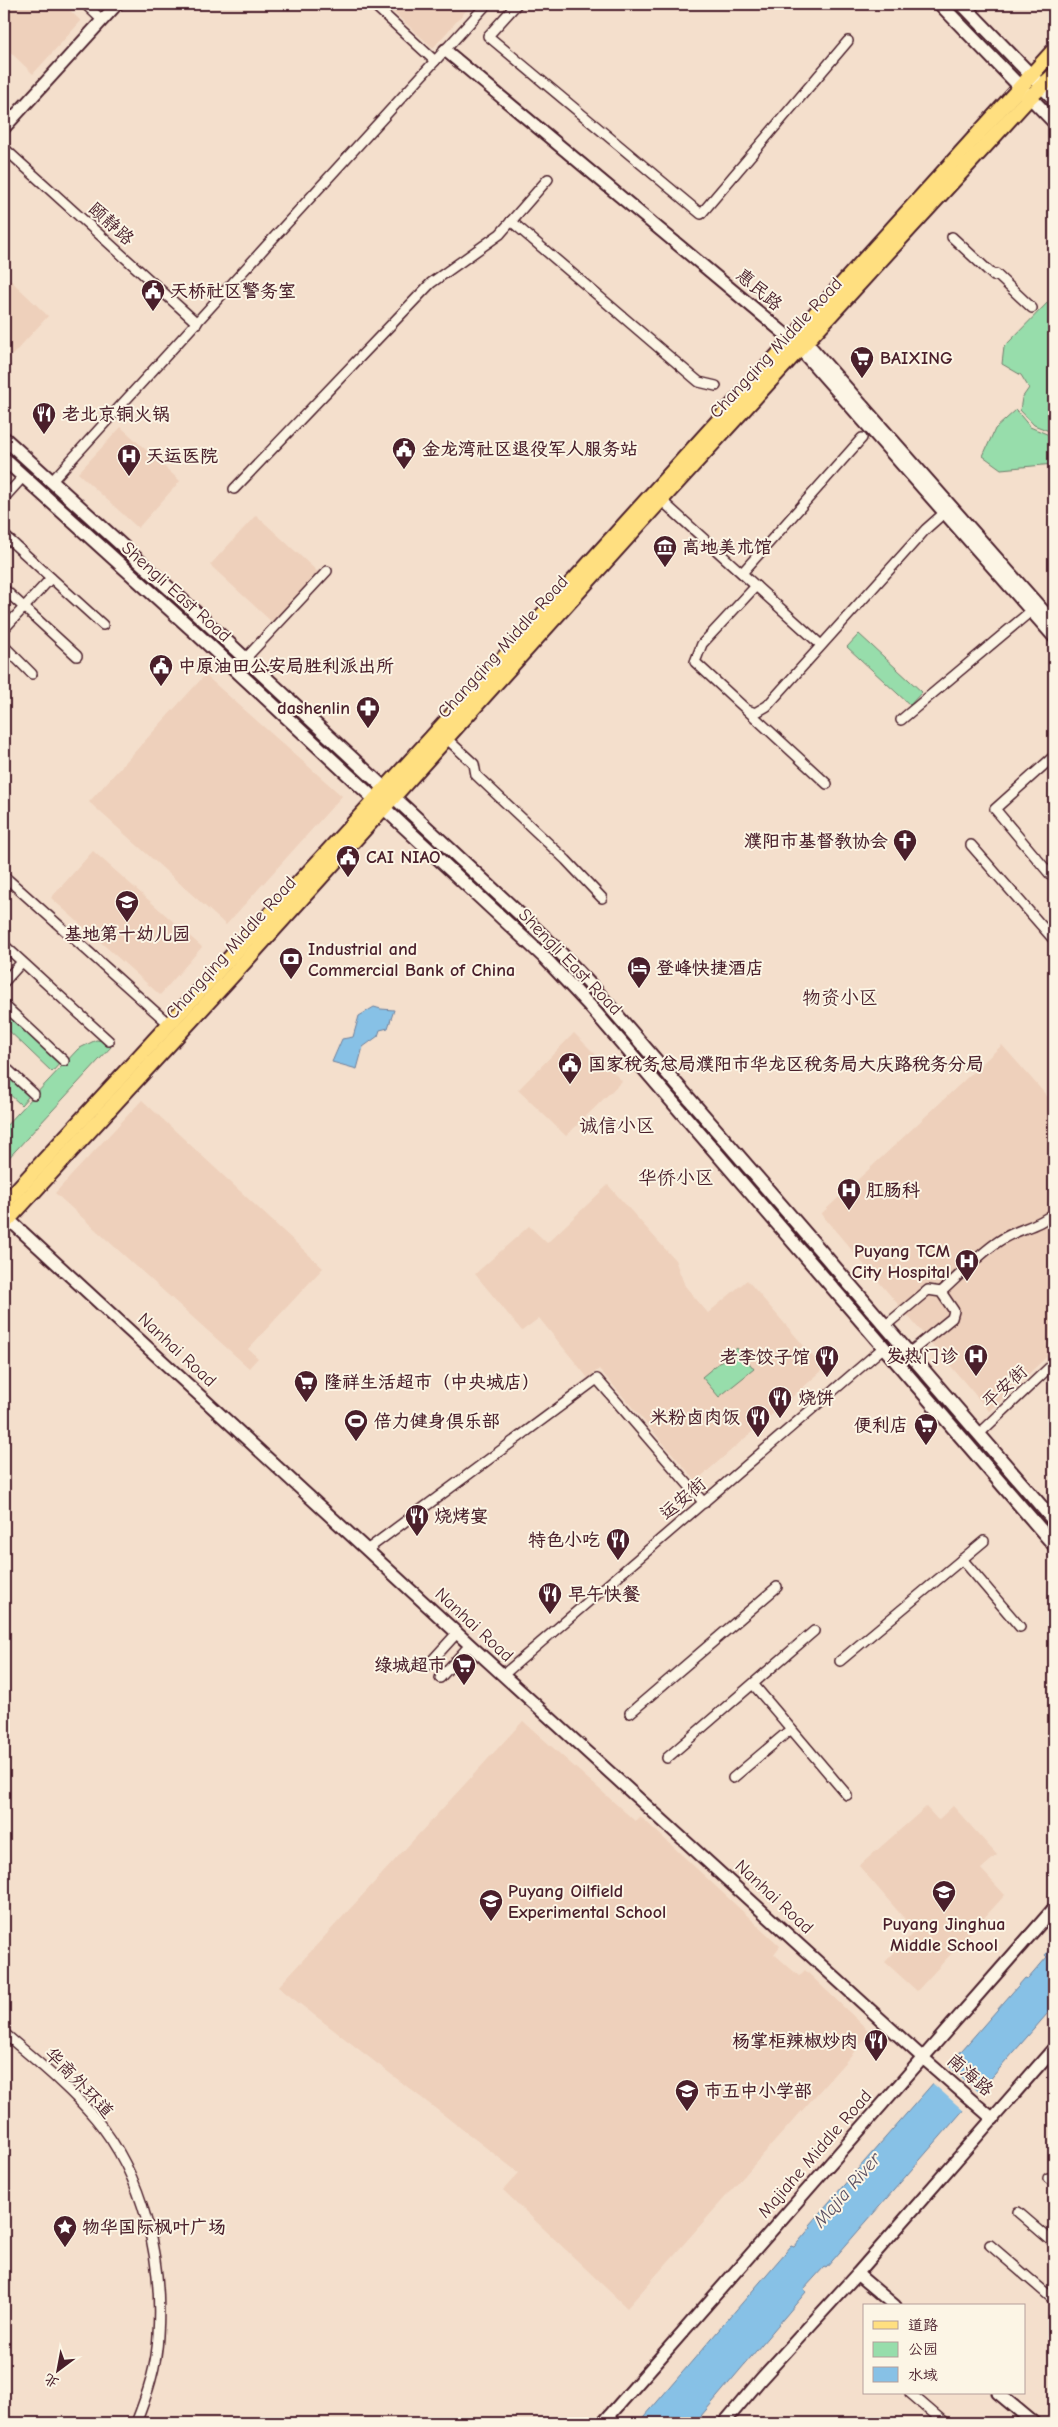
<svg xmlns="http://www.w3.org/2000/svg" width="1058" height="2427" font-family="'Comic Neue','LXGW WenKai TC',sans-serif">
  <style>
    .built { fill: #eed0bb }
    .green { fill: #97ddab; stroke: #707e6b }
    .water { fill: #87c1e6; stroke: #6f809b }
    .pier { fill: #f4dfcc }
    .lines { fill: none; stroke-linecap: round; stroke-linejoin: round }
    .minor-casing { stroke: #4a1f2b; stroke-width: 12 }
    .tertiary-casing { stroke: #4a1f2b; stroke-width: 15 }
    .secondary-casing { stroke: #4a1f2b; stroke-width: 16 }
    .primary-casing { stroke: #4a1f2b; stroke-width: 18 }
    .minor { stroke: #fcf5e5; stroke-width: 9 }
    .tertiary { stroke: #fcf5e5; stroke-width: 11 }
    .secondary { stroke: #fcf5e5; stroke-width: 12 }
    .primary { stroke: #ffdf80; stroke-width: 14 }
    .labels { text-anchor: middle; dominant-baseline: central; stroke-width: 4; stroke-linejoin: round; paint-order: stroke }
    .street-label { font-size: 18px; fill: #4a1f2b; stroke: #fcf5e5 }
    .poi-label { font-size: 18px; font-weight: bold; fill: #4a1f2b; stroke: #fcf5e5; text-anchor: start }
    .neighbourhood-label { font-size: 19px; fill: #4a1f2b; stroke: #fcf5e5 }
    .water-label { font-size: 19px; font-style: italic; fill: #5c5063; stroke: #fcf5e5 }
  </style>
  <rect width="100%" height="100%" fill="#f4dfcc"/>
  <filter id="ink" filterUnits="userSpaceOnUse"><feTurbulence type="fractalNoise" baseFrequency=".02" numOctaves="2"/><feDisplacementMap in="SourceGraphic" scale="10" xChannelSelector="R" yChannelSelector="G"/><feConvolveMatrix kernelMatrix="1 2 1 2 8 2 1 2 1" color-interpolation-filters="sRGB"/></filter>
  <g filter="url(#ink)">
    <!-- built -->
    <g class="built">
      <polygon points="4,4 63,4 81,21 33,74 4,46"/>
      <polygon points="384,4 472,4 433,48"/>
      <polygon points="4,274 48,316 4,364"/>
      <polygon points="121,427 180,481 138,528 78,473"/>
      <polygon points="256,515 319,573 273,623 210,565"/>
      <polygon points="205,675 342,796 226,925 89,802"/>
      <polygon points="93,851 202,947 160,995 51,898"/>
      <polygon points="574,1033 622,1081 566,1136 518,1090"/>
      <polygon points="1002,1045 1054,1104 1054,1350 989,1411 821,1214"/>
      <polygon points="142,1100 323,1268 248,1349 258,1358 249,1368 55,1193"/>
      <polygon points="608,1185 675,1260 685,1286 708,1313 747,1280 824,1369 696,1481 599,1369 588,1378 539,1318 522,1331 475,1274 529,1226 547,1243"/>
      <polygon points="523,1721 635,1821 640,1816 780,1946 774,1954 799,1976 805,1970 871,2033 627,2308 503,2190 519,2173 278,1987"/>
      <polygon points="953,1806 997,1855 981,1869 1005,1895 917,1991 885,1962 915,1931 859,1866 926,1807 938,1820"/>
    </g>
    <!-- green -->
    <g class="green">
      <polygon points="1054,296 1054,433 1034,425 1020,410 1022,398 1029,388 1021,375 1002,364 1004,347"/>
      <polygon points="1016,410 1030,427 1054,437 1054,464 1001,469 983,456 995,429"/>
      <polygon points="859,634 922,692 910,705 847,647"/>
      <polygon points="4,1009 61,1062 52,1072 4,1026"/>
      <polygon points="96,1040 105,1041 111,1047 4,1163 4,1128 78,1049"/>
      <polygon points="4,1072 29,1096 21,1105 4,1089"/>
      <polygon points="737,1348 754,1369 719,1397 702,1377"/>
    </g>
    <!-- water -->
    <g class="water">
      <polygon points="374,1007 381,1009 394,1010 388,1028 380,1030 378,1036 363,1047 357,1069 332,1062 342,1039 353,1037 359,1016"/>
      <polygon points="1054,1944 1054,2006 826,2268 824,2267 804,2289 806,2292 695,2423 639,2423 791,2246 794,2247 811,2227 809,2225 1025,1978 1028,1979 1047,1957 1045,1955"/>
    </g>
    <!-- pier -->
    <polygon class="pier" points="946,2064 981,2094 965,2112 930,2081"/>
    <g class="lines">
      <!-- minor casing -->
      <g class="minor-casing">
        <g id="minor">
          <polyline points="85,4 102,20"/>
          <polyline points="373,4 435,61"/>
          <polyline points="517,4 488,36 701,214 848,41"/>
          <polyline points="4,148 197,323"/>
          <polyline points="511,221 699,382 716,386"/>
          <polyline points="952,237 994,276"/>
          <polyline points="996,274 1032,308"/>
          <polyline points="51,482 487,4"/>
          <polyline points="234,489 431,283 500,234 548,179"/>
          <polyline points="4,498 23,477"/>
          <polyline points="661,500 821,645"/>
          <polyline points="4,535 103,625"/>
          <polyline points="742,573 862,438"/>
          <polyline points="756,586 702,644 695,662 827,784"/>
          <polyline points="4,589 77,656"/>
          <polyline points="4,629 51,578"/>
          <polyline points="4,646 32,674"/>
          <polyline points="245,659 327,571"/>
          <polyline points="750,711 755,713 767,706 926,529 944,513"/>
          <polyline points="901,720 1031,611"/>
          <polyline points="446,738 474,764 476,775 566,860 602,898"/>
          <polyline points="1054,756 995,809 1054,879"/>
          <polyline points="971,845 1054,940"/>
          <polyline points="4,876 169,1024"/>
          <polyline points="4,945 109,1041"/>
          <polyline points="4,982 22,962"/>
          <polyline points="4,1005 64,1061"/>
          <polyline points="4,1066 34,1094"/>
          <path d="M941 1292C960 1275 978 1255 999 1241 1018 1228 1036 1228 1054 1213"/>
          <polyline points="885,1326 928,1290 941,1292 954,1311 952,1318 909,1353"/>
          <polyline points="979,1434 1054,1363"/>
          <polyline points="368,1549 597,1379 704,1503"/>
          <polyline points="962,1559 1020,1627"/>
          <polyline points="840,1661 984,1541"/>
          <polyline points="427,1666 457,1633"/>
          <polyline points="503,1675 884,1347"/>
          <polyline points="440,1678 470,1645"/>
          <polyline points="753,1684 847,1795"/>
          <polyline points="630,1713 777,1587"/>
          <polyline points="667,1758 814,1631"/>
          <polyline points="733,1778 791,1729"/>
          <path d="M4 2033C35 2060 68 2086 95 2118 144 2176 163 2261 158 2335 157 2366 147 2395 136 2423"/>
          <polyline points="1048,2178 1054,2183"/>
          <polyline points="1018,2212 1054,2243"/>
          <polyline points="990,2245 1054,2300"/>
          <polyline points="910,2393 945,2423"/>
        </g>
      </g>
      <!-- tertiary casing -->
      <g class="tertiary-casing">
        <g id="tertiary">
          <polyline points="445,50 792,340 1054,637"/>
          <polyline points="4,128 117,4"/>
          <polyline points="801,336 1054,623"/>
          <polyline points="4,1215 470,1645 923,2058 993,2119"/>
          <polyline points="857,2274 895,2306"/>
          <polyline points="998,2393 1034,2423"/>
          <polyline points="603,2423 1054,1908"/>
          <polyline points="724,2423 761,2379 857,2274 1054,2048"/>
        </g>
      </g>
      <!-- secondary casing -->
      <g class="secondary-casing">
        <g id="secondary">
          <polyline points="940,4 1054,122"/>
          <polyline points="962,4 1054,99"/>
          <polyline points="4,438 206,622 555,947 597,992 1054,1521"/>
          <polyline points="4,459 196,633 544,957 589,1005 1054,1545"/>
        </g>
      </g>
      <!-- primary casing -->
      <g class="primary-casing">
        <g id="primary">
          <polyline points="4,1204 385,789 1054,50"/>
          <polyline points="4,1224 231,977 661,500 1030,97 1054,75"/>
        </g>
      </g>
      <!-- minor -->
      <use href="#minor" class="minor"/>
      <!-- tertiary -->
      <use href="#tertiary" class="tertiary"/>
      <!-- secondary -->
      <use href="#secondary" class="secondary"/>
      <!-- primary -->
      <use href="#primary" class="primary"/>
    </g>
  </g>
  <!-- icons -->
  <defs>
    <g id="civic-pin" transform="scale(1.25)"><path d="M0 17L-7.5 6A9.5 9.5 0 1 1 7.5 6Z" fill="#4a1f2b" stroke="#fcf5e5"/><path d="M-.6-6.5H3V-4.5H.6V-3L4-1V1h2V6H-6V1h2V-1L-.6-3ZM-1.2 2.5V6h2.4V2.5Z" fill="#fff"/></g>
    <g id="supermarket-pin" transform="scale(1.25)"><path d="M0 17L-7.5 6A9.5 9.5 0 1 1 7.5 6Z" fill="#4a1f2b" stroke="#fcf5e5"/><path d="M-6-5.5h2.5l.6 2H6L4.5 2H-2.5L-4.4-4H-6ZM-1.5 3.2a1.3 1.3 0 1 0 .1 0ZM3 3.2a1.3 1.3 0 1 0 .1 0Z" fill="#fff"/></g>
    <g id="restaurant-pin" transform="scale(1.25)"><path d="M0 17L-7.5 6A9.5 9.5 0 1 1 7.5 6Z" fill="#4a1f2b" stroke="#fcf5e5"/><path d="M-5-6h1v4h1v-4h1v4h1v-4h1v5L-1.5 .5V6h-2V.5L-5-1ZM5-6V6H3V1.5H1.5Q1.5-4 5-6Z" fill="#fff"/></g>
    <g id="hospital-pin" transform="scale(1.25)"><path d="M0 17L-7.5 6A9.5 9.5 0 1 1 7.5 6Z" fill="#4a1f2b" stroke="#fcf5e5"/><path d="M-5-5h3v3.5h4V-5h3V5h-3V1.5h-4V5h-3Z" fill="#fff"/></g>
    <g id="museum-pin" transform="scale(1.25)"><path d="M0 17L-7.5 6A9.5 9.5 0 1 1 7.5 6Z" fill="#4a1f2b" stroke="#fcf5e5"/><path d="M0-6L6-3V-2H-6V-3ZM-5-1h2V3h-2ZM-1-1h2V3h-2ZM3-1h2V3H3ZM-6 4H6V6H-6Z" fill="#fff"/></g>
    <g id="pharmacy-pin" transform="scale(1.25)"><path d="M0 17L-7.5 6A9.5 9.5 0 1 1 7.5 6Z" fill="#4a1f2b" stroke="#fcf5e5"/><path d="M-2-6h4v4h4v4h-4v4h-4v-4h-4v-4h4Z" fill="#fff"/></g>
    <g id="church-pin" transform="scale(1.25)"><path d="M0 17L-7.5 6A9.5 9.5 0 1 1 7.5 6Z" fill="#4a1f2b" stroke="#fcf5e5"/><path d="M-1.2-6h2.4v3.5h3.3v2.4h-3.3V6h-2.4V-.1h-3.3v-2.4h3.3Z" fill="#fff"/></g>
    <g id="school-pin" transform="scale(1.25)"><path d="M0 17L-7.5 6A9.5 9.5 0 1 1 7.5 6Z" fill="#4a1f2b" stroke="#fcf5e5"/><path d="M0-5L7-2L0 1L-7-2ZM-4 1L0 2.5L4 1V4Q0 6-4 4Z" fill="#fff"/></g>
    <g id="bank-pin" transform="scale(1.25)"><path d="M0 17L-7.5 6A9.5 9.5 0 1 1 7.5 6Z" fill="#4a1f2b" stroke="#fcf5e5"/><path d="M-6-4H6V4H-6ZM0-2.3a2.3 2.3 0 1 0 0 4.6a2.3 2.3 0 1 0 0-4.6Z" fill="#fff"/></g>
    <g id="hotel-pin" transform="scale(1.25)"><path d="M0 17L-7.5 6A9.5 9.5 0 1 1 7.5 6Z" fill="#4a1f2b" stroke="#fcf5e5"/><path d="M-6-4.5h1.5V1H6V5H4.5V3h-9V5H-6ZM-4 0a1.8 1.8 0 1 1 3.6 0ZM.5 0V-2.5h3Q6-2.5 6 0Z" fill="#fff"/></g>
    <g id="stadium-pin" transform="scale(1.25)"><path d="M0 17L-7.5 6A9.5 9.5 0 1 1 7.5 6Z" fill="#4a1f2b" stroke="#fcf5e5"/><path d="M0-5a6.5 5 0 1 0 0 10a6.5 5 0 1 0 0-10ZM-3.5-1.8h7v3.6h-7Z" fill="#fff"/></g>
    <g id="sight-pin" transform="scale(1.25)"><path d="M0 17L-7.5 6A9.5 9.5 0 1 1 7.5 6Z" fill="#4a1f2b" stroke="#fcf5e5"/><path d="M0-6L1.8-2.2L6-1.7L2.9 1.2L3.7 5.4L0 3.3L-3.7 5.4L-2.9 1.2L-6-1.7L-1.8-2.2Z" fill="#fff"/></g>
  </defs>
  <g fill-rule="evenodd">
    <use href="#civic-pin" x="153" y="291"/>
    <use href="#supermarket-pin" x="862" y="358"/>
    <use href="#restaurant-pin" x="44" y="414"/>
    <use href="#civic-pin" x="404" y="449"/>
    <use href="#hospital-pin" x="129" y="456"/>
    <use href="#museum-pin" x="665" y="547"/>
    <use href="#civic-pin" x="161" y="666"/>
    <use href="#pharmacy-pin" x="368" y="708"/>
    <use href="#church-pin" x="905" y="841"/>
    <use href="#civic-pin" x="348" y="857"/>
    <use href="#school-pin" x="127" y="902"/>
    <use href="#bank-pin" x="291" y="959"/>
    <use href="#hotel-pin" x="639" y="968"/>
    <use href="#civic-pin" x="570" y="1064"/>
    <use href="#hospital-pin" x="849" y="1190"/>
    <use href="#hospital-pin" x="967" y="1261"/>
    <use href="#hospital-pin" x="976" y="1356"/>
    <use href="#restaurant-pin" x="827" y="1357"/>
    <use href="#supermarket-pin" x="306" y="1382"/>
    <use href="#restaurant-pin" x="780" y="1398"/>
    <use href="#restaurant-pin" x="758" y="1417"/>
    <use href="#stadium-pin" x="356" y="1421"/>
    <use href="#supermarket-pin" x="926" y="1425"/>
    <use href="#restaurant-pin" x="417" y="1516"/>
    <use href="#restaurant-pin" x="618" y="1540"/>
    <use href="#restaurant-pin" x="550" y="1594"/>
    <use href="#supermarket-pin" x="464" y="1665"/>
    <use href="#school-pin" x="944" y="1892"/>
    <use href="#school-pin" x="491" y="1901"/>
    <use href="#restaurant-pin" x="876" y="2041"/>
    <use href="#school-pin" x="687" y="2091"/>
    <use href="#sight-pin" x="65" y="2227"/>
  </g>
  <g class="labels">
    <!-- street labels -->
    <g class="street-label">
      <text transform="translate(111 224) rotate(42)">颐静路</text>
      <text transform="translate(759 290) rotate(40)">惠民路</text>
      <text transform="translate(776 348) rotate(-47)">Changqing Middle Road</text>
      <text transform="translate(176 592) rotate(42)">Shengli East Road</text>
      <text transform="translate(503 647) rotate(-48)">Changqing Middle Road</text>
      <text transform="translate(231 948) rotate(-48)">Changqing Middle Road</text>
      <text transform="translate(570 962) rotate(46)">Shengli East Road</text>
      <text transform="translate(177 1350) rotate(43)">Nanhai Road</text>
      <text transform="translate(1005 1387) rotate(-43)">平安街</text>
      <text transform="translate(683 1499) rotate(-41)">运安街</text>
      <text transform="translate(474 1625) rotate(43)">Nanhai Road</text>
      <text transform="translate(774 1897) rotate(43)">Nanhai Road</text>
      <text transform="translate(970 2075) rotate(41)">南海路</text>
      <text transform="translate(79 2083) rotate(46)">华商外环道</text>
      <text transform="translate(815 2154) rotate(-49)">Majiahe Middle Road</text>
    </g>
    <!-- poi labels -->
    <g class="poi-label">
      <text x="170" y="291">天桥社区警务室</text>
      <text x="880" y="358">BAIXING</text>
      <text x="62" y="414">老北京铜火锅</text>
      <text x="422" y="449">金龙湾社区退役军人服务站</text>
      <text x="146" y="456">天运医院</text>
      <text x="682" y="547">高地美术馆</text>
      <text x="178" y="666">中原油田公安局胜利派出所</text>
      <text x="350" y="708" text-anchor="end">dashenlin</text>
      <text x="888" y="841" text-anchor="end">濮阳市基督教协会</text>
      <text x="366" y="857">CAI NIAO</text>
      <text x="127" y="934" text-anchor="middle">基地第十幼儿园</text>
      <text x="308" y="949">Industrial and<tspan x="308" dy="21">Commercial Bank of China</tspan></text>
      <text x="656" y="968">登峰快捷酒店</text>
      <text x="588" y="1064">国家税务总局濮阳市华龙区税务局大庆路税务分局</text>
      <text x="866" y="1190">肛肠科</text>
      <text x="950" y="1251" text-anchor="end">Puyang TCM<tspan x="950" dy="21">City Hospital</tspan></text>
      <text x="958" y="1356" text-anchor="end">发热门诊</text>
      <text x="810" y="1357" text-anchor="end">老李饺子馆</text>
      <text x="324" y="1382">隆祥生活超市（中央城店）</text>
      <text x="798" y="1398">烧饼</text>
      <text x="740" y="1417" text-anchor="end">米粉卤肉饭</text>
      <text x="374" y="1421">倍力健身俱乐部</text>
      <text x="908" y="1425" text-anchor="end">便利店</text>
      <text x="434" y="1516">烧烤宴</text>
      <text x="600" y="1540" text-anchor="end">特色小吃</text>
      <text x="568" y="1594">早午快餐</text>
      <text x="446" y="1665" text-anchor="end">绿城超市</text>
      <text x="508" y="1891">Puyang Oilfield<tspan x="508" dy="21">Experimental School</tspan></text>
      <text x="944" y="1924" text-anchor="middle">Puyang Jinghua<tspan x="944" dy="21">Middle School</tspan></text>
      <text x="858" y="2041" text-anchor="end">杨掌柜辣椒炒肉</text>
      <text x="704" y="2091">市五中小学部</text>
      <text x="82" y="2227">物华国际枫叶广场</text>
    </g>
    <!-- neighbourhood labels -->
    <g class="neighbourhood-label">
      <text x="840" y="998">物资小区</text>
      <text x="617" y="1126">诚信小区</text>
      <text x="676" y="1178">华侨小区</text>
    </g>
    <!-- water labels -->
    <g class="water-label">
      <text transform="translate(847 2190) rotate(-49)">Majia River</text>
    </g>
  </g>
  <!-- margin -->
  <rect width="1058" height="2427" fill="none" stroke="#fcf5e5" stroke-width="20"/>
  <rect x="10" y="10" width="1038" height="2407" fill="none" stroke="#4a1f2b" stroke-width="2" filter="url(#ink)"/>
  <!-- legend -->
  <rect x="863" y="2304" width="162" height="90" fill="#fcf5e5" stroke="#b59f9b"/>
  <rect x="873" y="2321" width="25" height="8" fill="#ffdf80" stroke="#b59f9b"/>
  <text x="908" y="2330" font-size="15" fill="#4a1f2b">道路</text>
  <rect x="873" y="2342" width="25" height="15" fill="#97ddab" stroke="#b59f9b"/>
  <text x="908" y="2354" font-size="15" fill="#4a1f2b">公园</text>
  <rect x="873" y="2367" width="25" height="15" fill="#87c1e6" stroke="#b59f9b"/>
  <text x="908" y="2380" font-size="15" fill="#4a1f2b">水域</text>
  <!-- north arrow -->
  <g transform="translate(58 2370) rotate(212)" stroke="#fcf5e5" stroke-width="4" paint-order="stroke">
  <path d="M0-4L9 19L0 12L-9 19Z" fill="#4a1f2b"/>
  <text y="-8" font-size="14" font-weight="bold" text-anchor="middle" fill="#4a1f2b">北</text>
  </g>
</svg>
